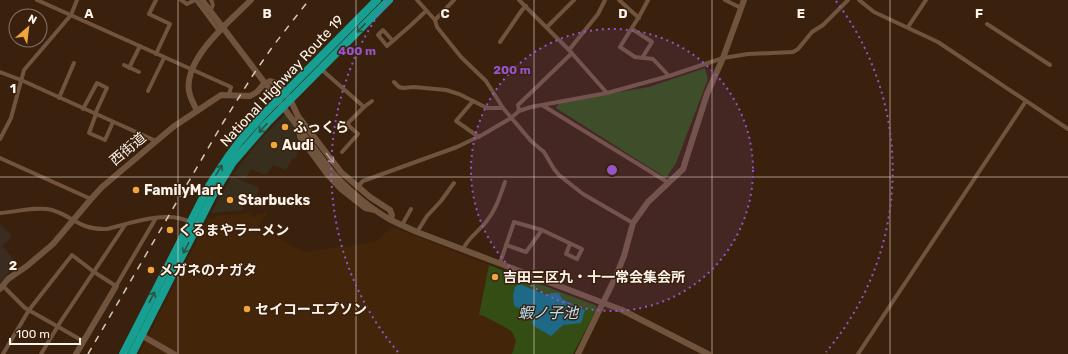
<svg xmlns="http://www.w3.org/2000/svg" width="1068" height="354" font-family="Rubik,'Noto Sans JP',sans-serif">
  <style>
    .commercial { fill: #372e1e }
    .built { fill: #43250a }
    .education { fill: #3a2c20 }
    .green { fill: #334d15 }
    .water { fill: #1f6988 }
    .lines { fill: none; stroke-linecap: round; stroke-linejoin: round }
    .street { stroke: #70543e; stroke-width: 4 }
    .secondary { stroke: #70543e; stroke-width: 6 }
    .highway { stroke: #179f91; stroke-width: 8 }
    .rail { stroke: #d4c7bc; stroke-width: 1.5; stroke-dasharray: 7 7; stroke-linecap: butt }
    .oneway { stroke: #2c5342 }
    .oneway2 { stroke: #af9c8c }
    .grid { fill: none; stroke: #fdf3eb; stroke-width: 1; stroke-opacity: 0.55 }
    .ring { fill: none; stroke: #9554c8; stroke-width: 2; stroke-dasharray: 2 4 }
    .poi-dot { fill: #f0a63e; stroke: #3a210d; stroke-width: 1.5 }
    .labels { text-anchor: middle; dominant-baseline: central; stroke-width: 3; stroke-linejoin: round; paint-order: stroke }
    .street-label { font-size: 14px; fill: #fdf3eb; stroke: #3a210d }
    .poi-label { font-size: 14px; font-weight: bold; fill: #fdf3eb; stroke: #3a210d; text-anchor: start }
    .water-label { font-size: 15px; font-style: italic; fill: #b8e3fa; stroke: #3a210d }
    .grid-label { font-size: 13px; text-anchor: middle; font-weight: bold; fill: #fdf3eb; stroke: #3a210d; stroke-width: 3; stroke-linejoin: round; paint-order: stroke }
    .centre { fill: #9554c8; stroke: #3a210d; stroke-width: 2 }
    .ring-label { font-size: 12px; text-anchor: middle; font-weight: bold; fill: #9554c8; stroke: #3a210d; stroke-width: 3; stroke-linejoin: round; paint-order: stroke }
  </style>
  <rect width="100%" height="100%" fill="#3a210d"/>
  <!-- commercial -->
  <g class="commercial">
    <polygon points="285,114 295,127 295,132 296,138 302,145 295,159 293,158 286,170 273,165 266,175 251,169 246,178 245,179 233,174 259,141"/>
    <polygon points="232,176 259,188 257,199 245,198 243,210 211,213"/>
  </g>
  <!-- built -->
  <polygon class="built" points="268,212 258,227 304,252 375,242 392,227 489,265 479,315 484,316 512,332 516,341 512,354 139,354 209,217 211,217 210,218 213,220 216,216 248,213 254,218 257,214"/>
  <!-- education -->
  <polygon class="education" points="0,224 12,236 2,246 19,265 9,272 0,282"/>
  <!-- green -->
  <g class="green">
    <polygon points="705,68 708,79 676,163 666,178 556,108 560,102 649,87"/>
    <polygon points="489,265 595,305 597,309 573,354 512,354 516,341 512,332 508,329 484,316 479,315"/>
  </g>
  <!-- water -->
  <polygon class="water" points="519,284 547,295 552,293 559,293 562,299 585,310 581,323 563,325 551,336 534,326 527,312 514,306 513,295 515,287"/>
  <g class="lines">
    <!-- street -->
    <g class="street">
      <polyline points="37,0 231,87 229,95"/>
      <polyline points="156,0 149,14 170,24 156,54"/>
      <polyline points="181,0 187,4 195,0"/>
      <polyline points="196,0 219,31"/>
      <polyline points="417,0 435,20 437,27 461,57 486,81 503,108 531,141 544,152 554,169 559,175 583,194 633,223"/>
      <polyline points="519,0 569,50 607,93"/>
      <polyline points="619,0 639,18"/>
      <polyline points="648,0 640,15 620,47 635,57 653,59 669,76"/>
      <polyline points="725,0 741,8"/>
      <polyline points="859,0 874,12 938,42 1068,129"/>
      <path d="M209 11C213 7 214 5 211 0"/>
      <polyline points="435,20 454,0"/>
      <polyline points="987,24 1050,65"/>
      <polyline points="547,27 574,0"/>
      <polyline points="908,27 926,0"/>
      <polyline points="632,29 652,42 642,58"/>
      <polyline points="393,41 383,30 378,35 387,46 410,26 426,11"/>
      <polyline points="500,42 522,10 526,6"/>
      <polyline points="569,50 598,14 605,0"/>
      <polyline points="124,65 139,72"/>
      <polyline points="129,68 140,46"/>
      <polyline points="321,69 364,107 372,101"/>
      <polyline points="0,72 21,80 156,141"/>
      <polyline points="394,82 399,87 403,88 414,87 446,90 459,94 487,108 503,108"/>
      <polyline points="148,91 164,58"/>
      <polyline points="59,98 74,63"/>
      <polyline points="473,101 456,121 479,137"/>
      <polyline points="542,105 669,183"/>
      <polyline points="83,109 97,83 107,88 95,114"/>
      <polyline points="519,111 518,105 572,53"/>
      <polyline points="96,114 89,133 105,140 113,122"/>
      <polyline points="0,139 11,118 24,70 71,15 77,0"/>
      <polyline points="342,152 358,134 347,124 364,107"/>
      <polyline points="0,158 91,199"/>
      <polyline points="359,187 361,183 363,181 457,147 482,135 511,118 519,111 531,107 607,93 669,76 723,58 748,54 793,52 798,49 812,32 823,25 848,0"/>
      <path d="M0 213C15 212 38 206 52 210 75 217 79 230 107 229 131 223 167 210 190 222"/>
      <polyline points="402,225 411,209"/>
      <polyline points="417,232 427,216 441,201 454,183"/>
      <polyline points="506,245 526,252 542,230"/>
      <path d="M463 249C468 238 478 232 486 222 496 210 500 196 505 182"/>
      <polyline points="500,263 514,222 542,230 582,249 577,259 566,254 570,244"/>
      <polyline points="3,286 25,308 83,341"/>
      <polyline points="3,354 29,310 72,255 94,272 116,286 156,218"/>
      <polyline points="41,354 61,321 125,225"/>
      <polyline points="858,354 1026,101"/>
    </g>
    <!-- secondary -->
    <g class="secondary">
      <path d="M202 0 333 173C350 191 369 208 391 220 399 224 408 228 417 232L622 310 708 354"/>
      <path d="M197 111C194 104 190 98 189 91 184 58 230 21 251 0"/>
      <polyline points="298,116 341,172 370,197 390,210 392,215 391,220"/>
      <polyline points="0,289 8,279 27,266 53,244 91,199 102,187 173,127 221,95 250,96 257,92 263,85 270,81 276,83 281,87 290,99 298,116 300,137 327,174 341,189 365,208 375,210"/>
      <polyline points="139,334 174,354"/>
      <polyline points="76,354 116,286"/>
      <polyline points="578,354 616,276 624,256 633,223 648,202 683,169 707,94 723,58 744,0"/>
    </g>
    <!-- highway -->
    <g class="highway">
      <polyline points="123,354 209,186 228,157 240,141 262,116 377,0"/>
      <polyline points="132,354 213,195 233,162 267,123 389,0"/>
    </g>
    <!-- rail -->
    <polyline class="rail" points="88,354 224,121 253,75 273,46 309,0"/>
  </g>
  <!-- one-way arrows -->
  <defs><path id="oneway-shaft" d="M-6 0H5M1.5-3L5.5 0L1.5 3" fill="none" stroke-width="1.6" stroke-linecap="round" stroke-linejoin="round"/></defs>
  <g class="oneway">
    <use href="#oneway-shaft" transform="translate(361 28) rotate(134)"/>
    <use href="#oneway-shaft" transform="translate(263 128) rotate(132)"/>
    <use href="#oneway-shaft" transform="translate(219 170) rotate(-58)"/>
    <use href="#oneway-shaft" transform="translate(186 248) rotate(118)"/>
    <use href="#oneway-shaft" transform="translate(152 297) rotate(-63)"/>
  </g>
  <use class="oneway2" href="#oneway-shaft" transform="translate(330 158) rotate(52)"/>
  <!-- grid -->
  <path class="grid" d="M178 0V354M356 0V354M534 0V354M712 0V354M890 0V354M0 177H1068"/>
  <!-- distance rings -->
  <circle cx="612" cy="170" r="141" fill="#9554c8" fill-opacity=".12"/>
  <g class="ring">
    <circle cx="612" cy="170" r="141"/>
    <path d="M398 352A281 281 0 0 1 388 1M836 1A281 281 0 0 1 826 352"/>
  </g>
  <!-- markers -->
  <g class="poi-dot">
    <circle cx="285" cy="127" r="4"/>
    <circle cx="274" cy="145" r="4"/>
    <circle cx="136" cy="190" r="4"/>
    <circle cx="230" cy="200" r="4"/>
    <circle cx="170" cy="230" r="4"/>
    <circle cx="151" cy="270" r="4"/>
    <circle cx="495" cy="277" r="4"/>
    <circle cx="247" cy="309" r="4"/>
  </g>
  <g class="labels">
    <!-- street labels -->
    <g class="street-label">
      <text transform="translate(282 81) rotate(-47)">National Highway Route 19</text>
      <text transform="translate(128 149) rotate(-40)">西街道</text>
    </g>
    <!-- poi labels -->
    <g class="poi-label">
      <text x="293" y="127">ふっくら</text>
      <text x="282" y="145">Audi</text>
      <text x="144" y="190">FamilyMart</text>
      <text x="238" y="200">Starbucks</text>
      <text x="178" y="230">くるまやラーメン</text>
      <text x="159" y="270">メガネのナガタ</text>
      <text x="503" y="277">吉田三区九・十一常会集会所</text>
      <text x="255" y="309">セイコーエプソン</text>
    </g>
    <!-- water labels -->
    <g class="water-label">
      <text x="548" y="313">蝦ノ子池</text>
    </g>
  </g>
  <g class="grid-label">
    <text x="89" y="18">A</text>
    <text x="267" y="18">B</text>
    <text x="445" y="18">C</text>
    <text x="623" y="18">D</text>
    <text x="801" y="18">E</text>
    <text x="979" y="18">F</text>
    <text x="13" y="93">1</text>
    <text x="13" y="270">2</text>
  </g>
  <circle cx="612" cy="170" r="6" class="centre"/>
  <g class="ring-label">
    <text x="357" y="55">400 m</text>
    <text x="512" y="74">200 m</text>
  </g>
  <!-- north arrow -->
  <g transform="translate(28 28) rotate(28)"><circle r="19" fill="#3a210d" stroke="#887566"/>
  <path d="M0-3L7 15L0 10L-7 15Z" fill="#f0a63e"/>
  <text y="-6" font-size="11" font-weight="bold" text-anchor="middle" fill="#fdf3eb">N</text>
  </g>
  <!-- scale -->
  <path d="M10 338v6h70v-6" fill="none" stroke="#fdf3eb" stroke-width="2"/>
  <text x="16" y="338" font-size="12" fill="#fdf3eb" stroke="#3a210d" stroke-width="3" paint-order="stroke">100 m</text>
</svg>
